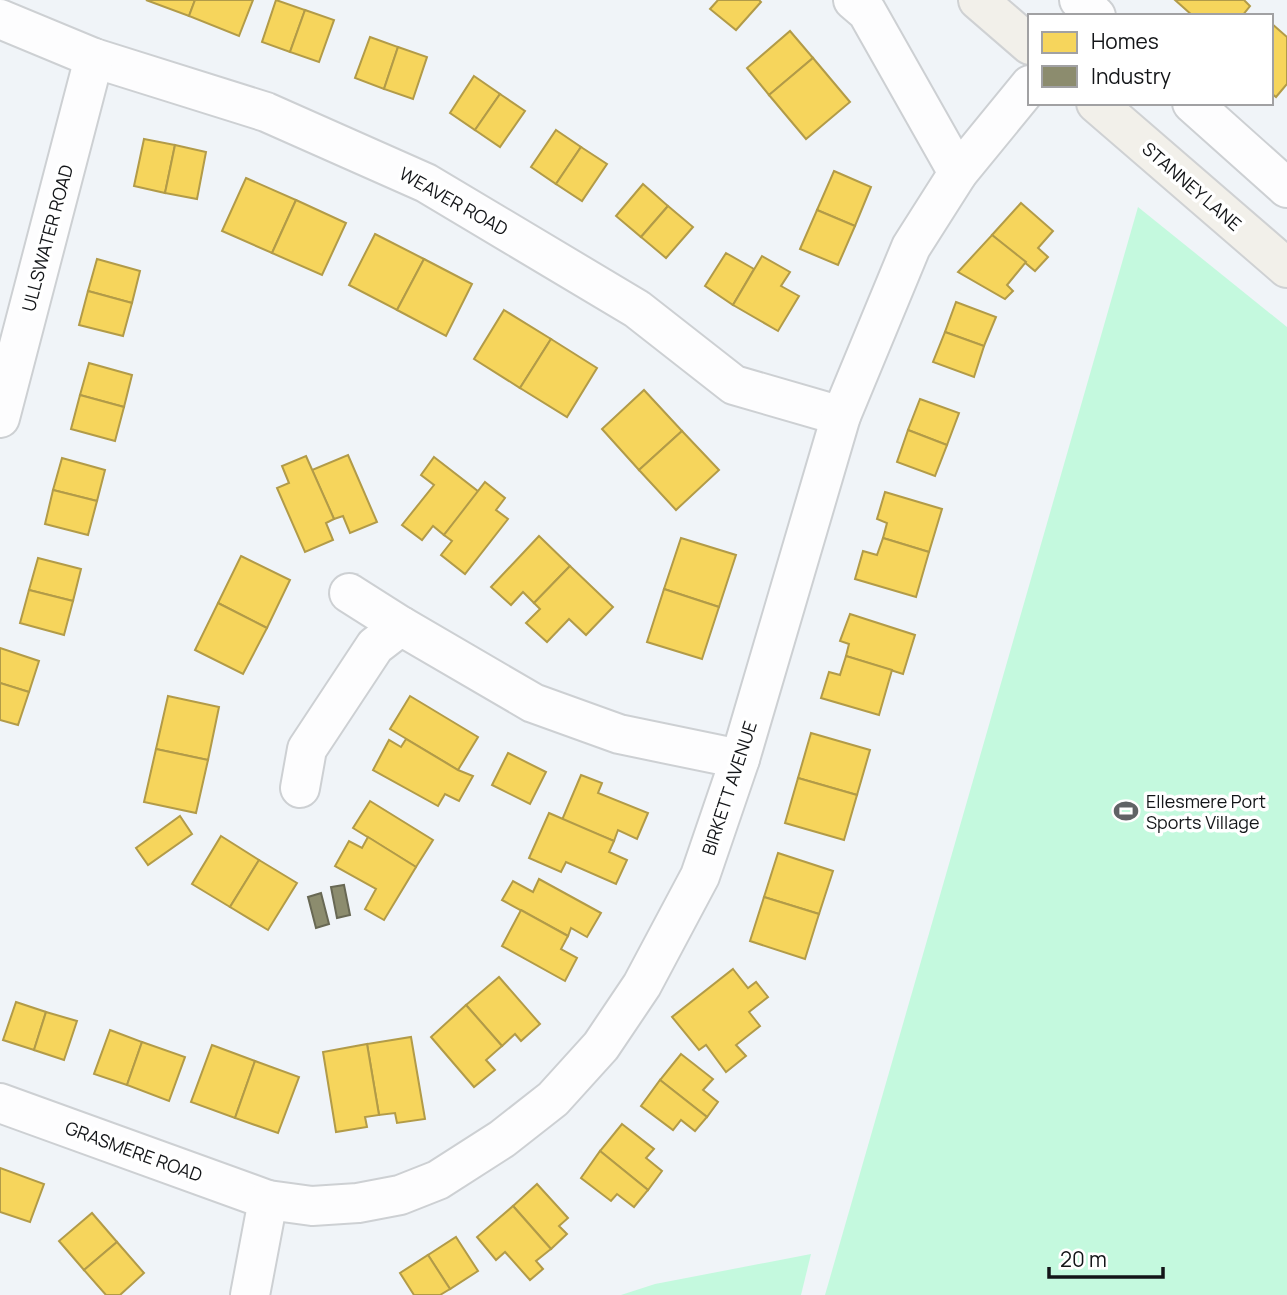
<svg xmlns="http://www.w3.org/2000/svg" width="1287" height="1295" font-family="Manrope,sans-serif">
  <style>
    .green { fill: #c4f9de }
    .homes { fill: #f6d55c; stroke: #b29b48; stroke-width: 2 }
    .industry { fill: #8c8c6e; stroke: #686854; stroke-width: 2 }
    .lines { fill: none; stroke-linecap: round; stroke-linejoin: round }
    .minor-casing { stroke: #cdd0d3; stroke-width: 42 }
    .major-casing { stroke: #cfd1d3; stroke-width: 42 }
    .minor { stroke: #fdfdfe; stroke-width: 38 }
    .major { stroke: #f2f0ea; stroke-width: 38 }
    .labels { text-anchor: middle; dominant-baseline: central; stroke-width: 7; stroke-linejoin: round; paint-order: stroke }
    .street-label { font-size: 18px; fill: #131518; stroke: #fff }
    .poi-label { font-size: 18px; fill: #131518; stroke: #fff; text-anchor: start }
  </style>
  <rect width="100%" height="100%" fill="#f0f4f8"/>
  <!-- green -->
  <g class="green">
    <polygon points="1138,207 1287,327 1287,1295 825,1295"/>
    <polygon points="811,1254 801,1295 621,1295 655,1284"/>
  </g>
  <!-- homes -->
  <g class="homes">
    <polygon points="146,0 195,0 189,16"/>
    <polygon points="195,0 253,0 239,36 189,16"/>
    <polygon points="276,0 305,10 290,52 262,42"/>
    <polygon points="718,0 759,0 761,2 736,30 710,9"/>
    <polygon points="1175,0 1244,0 1250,6 1242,16 1193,16"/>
    <polygon points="305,10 334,20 319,62 290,52"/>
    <polygon points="1271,23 1287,37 1287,84 1276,97 1271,93"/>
    <polygon points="790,31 813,58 769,95 747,68"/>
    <polygon points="370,37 398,47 384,89 355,78"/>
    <polygon points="398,47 427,57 413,99 384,89"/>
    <polygon points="813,58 850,102 806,139 769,95"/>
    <polygon points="474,76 500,94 475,130 450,113"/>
    <polygon points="500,94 525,111 500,147 475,130"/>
    <polygon points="556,130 581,147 556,184 531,167"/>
    <polygon points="144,139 175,145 165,193 134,186"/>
    <polygon points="175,145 206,152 197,199 165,193"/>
    <polygon points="581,147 607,164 582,201 556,184"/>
    <polygon points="834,171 871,187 855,226 817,210"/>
    <polygon points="246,178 296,200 272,253 222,231"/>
    <polygon points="643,184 668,206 641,237 616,216"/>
    <polygon points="296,200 346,223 322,275 272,253"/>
    <polygon points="1021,203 1053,231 1038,248 1048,257 1035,271 992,235"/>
    <polygon points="668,206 693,227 666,258 641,237"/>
    <polygon points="817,210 855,226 838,265 800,249"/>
    <polygon points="375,234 424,259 397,310 349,285"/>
    <polygon points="992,235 1026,262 1007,285 1013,291 1005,299 958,272"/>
    <polygon points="726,253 754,269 733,305 705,286"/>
    <polygon points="762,256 790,272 781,286 799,296 778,331 733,305"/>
    <polygon points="97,259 140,271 132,303 88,291"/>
    <polygon points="424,259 472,284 446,336 397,310"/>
    <polygon points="88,291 132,303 123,336 79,325"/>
    <polygon points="956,302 996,317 984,346 945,332"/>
    <polygon points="504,310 551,339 520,388 474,359"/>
    <polygon points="945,332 984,346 974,377 933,362"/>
    <polygon points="551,339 597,368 567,417 520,388"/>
    <polygon points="89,363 132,375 124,407 80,395"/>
    <polygon points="644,390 682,431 639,470 602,429"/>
    <polygon points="80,395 124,407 115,441 71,429"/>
    <polygon points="920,399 959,413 947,445 908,430"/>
    <polygon points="908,430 947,445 935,476 897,462"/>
    <polygon points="682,431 719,470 676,510 639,470"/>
    <polygon points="348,455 377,522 350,533 343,516 334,519 312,470"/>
    <polygon points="306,456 334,519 326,523 333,540 305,552 277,488 289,483 282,466"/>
    <polygon points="434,457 479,492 444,535 433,526 422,540 402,525 434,485 421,475"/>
    <polygon points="62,458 105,470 97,501 53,490"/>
    <polygon points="485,482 505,498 496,510 508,519 465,574 441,555 452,541 444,535"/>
    <polygon points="53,490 97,501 88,535 45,524"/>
    <polygon points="885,492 942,509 929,552 883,538 887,523 877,519"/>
    <polygon points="539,536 570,566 534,603 523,592 511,605 491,587"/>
    <polygon points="681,538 736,555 719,607 664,589"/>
    <polygon points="883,538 929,552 916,597 855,579 863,551 877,555"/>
    <polygon points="241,556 290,580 267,628 218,603"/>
    <polygon points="38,558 81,569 73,601 29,590"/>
    <polygon points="570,566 613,607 586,635 569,619 547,642 526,623 540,609 534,603"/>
    <polygon points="664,589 719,607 702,659 647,642"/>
    <polygon points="29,590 73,601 64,635 20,623"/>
    <polygon points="218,603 267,628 243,674 195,650"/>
    <polygon points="850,614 915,635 903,674 846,656 849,644 840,641"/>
    <polygon points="0,648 39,661 29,692 0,683"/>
    <polygon points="846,656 892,670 879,715 821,698 829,672 840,675"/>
    <polygon points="0,683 29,692 18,725 0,720"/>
    <polygon points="168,696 219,707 208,760 156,749"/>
    <polygon points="410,696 478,737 458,770 390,729"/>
    <polygon points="811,733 870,750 857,795 798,778"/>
    <polygon points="406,739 458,770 473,776 459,801 445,794 438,806 373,770 389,740 401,747"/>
    <polygon points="156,749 208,760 196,813 144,802"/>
    <polygon points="508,753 546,772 530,804 492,785"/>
    <polygon points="581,775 602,783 598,793 648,813 637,839 618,830 614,841 562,820"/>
    <polygon points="798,778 857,795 844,840 785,823"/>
    <polygon points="370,801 433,840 416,867 353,828"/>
    <polygon points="549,813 614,841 609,852 627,860 616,884 566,862 561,872 529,858"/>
    <polygon points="180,816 192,834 148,865 136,848"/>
    <polygon points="221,836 259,860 230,907 192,884"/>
    <polygon points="368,837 416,867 384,920 365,909 376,889 335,866 349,841 362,848"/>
    <polygon points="778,853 833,871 819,914 764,897"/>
    <polygon points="259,860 297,883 268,930 230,907"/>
    <polygon points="539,879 601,913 587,937 571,928 568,936 502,900 513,881 533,892"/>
    <polygon points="764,897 819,914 805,959 750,941"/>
    <polygon points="521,910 568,936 561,949 577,958 565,981 502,946"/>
    <polygon points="733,969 748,988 756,982 768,997 749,1012 760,1026 736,1045 746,1056 726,1072 706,1045 699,1050 672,1017"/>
    <polygon points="499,977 540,1024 521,1041 515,1034 502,1046 466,1005"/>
    <polygon points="16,1002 46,1012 34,1050 3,1040"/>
    <polygon points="466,1005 502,1046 486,1060 495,1070 474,1087 431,1037"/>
    <polygon points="46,1012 77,1021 64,1060 34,1050"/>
    <polygon points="110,1030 142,1042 127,1085 94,1074"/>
    <polygon points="411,1037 425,1119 397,1123 395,1113 379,1115 367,1044"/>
    <polygon points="142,1042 185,1057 169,1101 127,1085"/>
    <polygon points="367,1044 379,1115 365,1117 367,1127 336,1132 323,1052"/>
    <polygon points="212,1045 255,1061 235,1118 191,1102"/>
    <polygon points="681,1054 713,1079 703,1090 718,1102 707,1117 660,1080"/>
    <polygon points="255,1061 299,1077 278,1133 235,1118"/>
    <polygon points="660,1080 707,1117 695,1131 681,1120 673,1130 641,1106"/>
    <polygon points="622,1124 654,1149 646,1158 662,1171 648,1190 600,1151"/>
    <polygon points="600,1151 648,1190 634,1207 617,1194 611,1201 581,1178"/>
    <polygon points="0,1168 44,1184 30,1222 0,1212"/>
    <polygon points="537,1184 568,1218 559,1226 567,1234 551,1249 513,1206"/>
    <polygon points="513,1206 551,1249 536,1261 543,1269 530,1280 505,1252 496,1260 477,1237"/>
    <polygon points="92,1213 117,1242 84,1270 59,1241"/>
    <polygon points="456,1237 478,1271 450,1289 428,1255"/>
    <polygon points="117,1242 144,1273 120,1295 106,1295 84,1270"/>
    <polygon points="428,1255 450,1289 440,1295 414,1295 400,1273"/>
  </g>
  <!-- industry -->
  <g class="industry">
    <polygon points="344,885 350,915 337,918 331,887"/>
    <polygon points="321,893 329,924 316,928 308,897"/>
  </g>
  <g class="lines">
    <!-- minor casing -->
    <g class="minor-casing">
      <g id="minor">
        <polyline points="853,0 867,12 958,173"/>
        <polyline points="1079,0 1096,16"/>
        <polyline points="0,19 94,58 266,112 426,183 637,309 734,385 841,416"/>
        <polyline points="1192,103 1287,188"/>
        <polyline points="0,418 94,58"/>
        <polyline points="349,593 401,626"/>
        <polyline points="300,788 307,749 375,646 401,626 533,703 619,734 740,759"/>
        <polyline points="0,1103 268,1200"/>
        <polyline points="250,1295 268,1200 312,1206 358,1203 400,1195 438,1180 502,1139 553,1099 601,1046 642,985 700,876 740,759 841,416 911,247 958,173 1030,85"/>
      </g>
    </g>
    <!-- major casing -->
    <g class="major-casing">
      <g id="major">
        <polyline points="978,0 1030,45"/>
        <polyline points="1096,103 1287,268"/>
      </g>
    </g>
    <!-- minor -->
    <use href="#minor" class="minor"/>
    <!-- major -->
    <use href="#major" class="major"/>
  </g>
  <!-- icons -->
  <defs>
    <g id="stadium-bare" transform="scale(1.89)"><path d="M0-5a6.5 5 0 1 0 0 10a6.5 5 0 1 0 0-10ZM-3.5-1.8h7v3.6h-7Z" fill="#606366" stroke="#fff" stroke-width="2.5" paint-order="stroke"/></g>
  </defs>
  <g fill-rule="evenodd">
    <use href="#stadium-bare" x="1126" y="811"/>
  </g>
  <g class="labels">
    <!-- street labels -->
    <g class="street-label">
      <text transform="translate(1192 186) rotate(41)">STANNEY LANE</text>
      <text transform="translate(454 201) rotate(29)">WEAVER ROAD</text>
      <text transform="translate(47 238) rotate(-75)">ULLSWATER ROAD</text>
      <text transform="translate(729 788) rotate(-72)">BIRKETT AVENUE</text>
      <text transform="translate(134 1151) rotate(20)">GRASMERE ROAD</text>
    </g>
    <!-- poi labels -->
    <g class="poi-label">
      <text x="1146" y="801">Ellesmere Port<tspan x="1146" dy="21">Sports Village</tspan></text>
    </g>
  </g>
  <!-- legend -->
  <rect x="1028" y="14" width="245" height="91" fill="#ffffff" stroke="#a1a1a3" stroke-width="2"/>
  <rect x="1042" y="32" width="35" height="21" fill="#f6d55c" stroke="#a1a1a3" stroke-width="2"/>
  <text x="1091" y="49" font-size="21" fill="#131518">Homes</text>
  <rect x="1042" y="66" width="35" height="21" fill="#8c8c6e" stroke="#a1a1a3" stroke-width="2"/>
  <text x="1091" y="84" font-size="21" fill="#131518">Industry</text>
  <!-- scale -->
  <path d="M1049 1267v10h114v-10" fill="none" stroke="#131518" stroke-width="3.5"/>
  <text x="1060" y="1267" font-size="21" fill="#131518" stroke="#ffffff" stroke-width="5" paint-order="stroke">20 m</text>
</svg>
